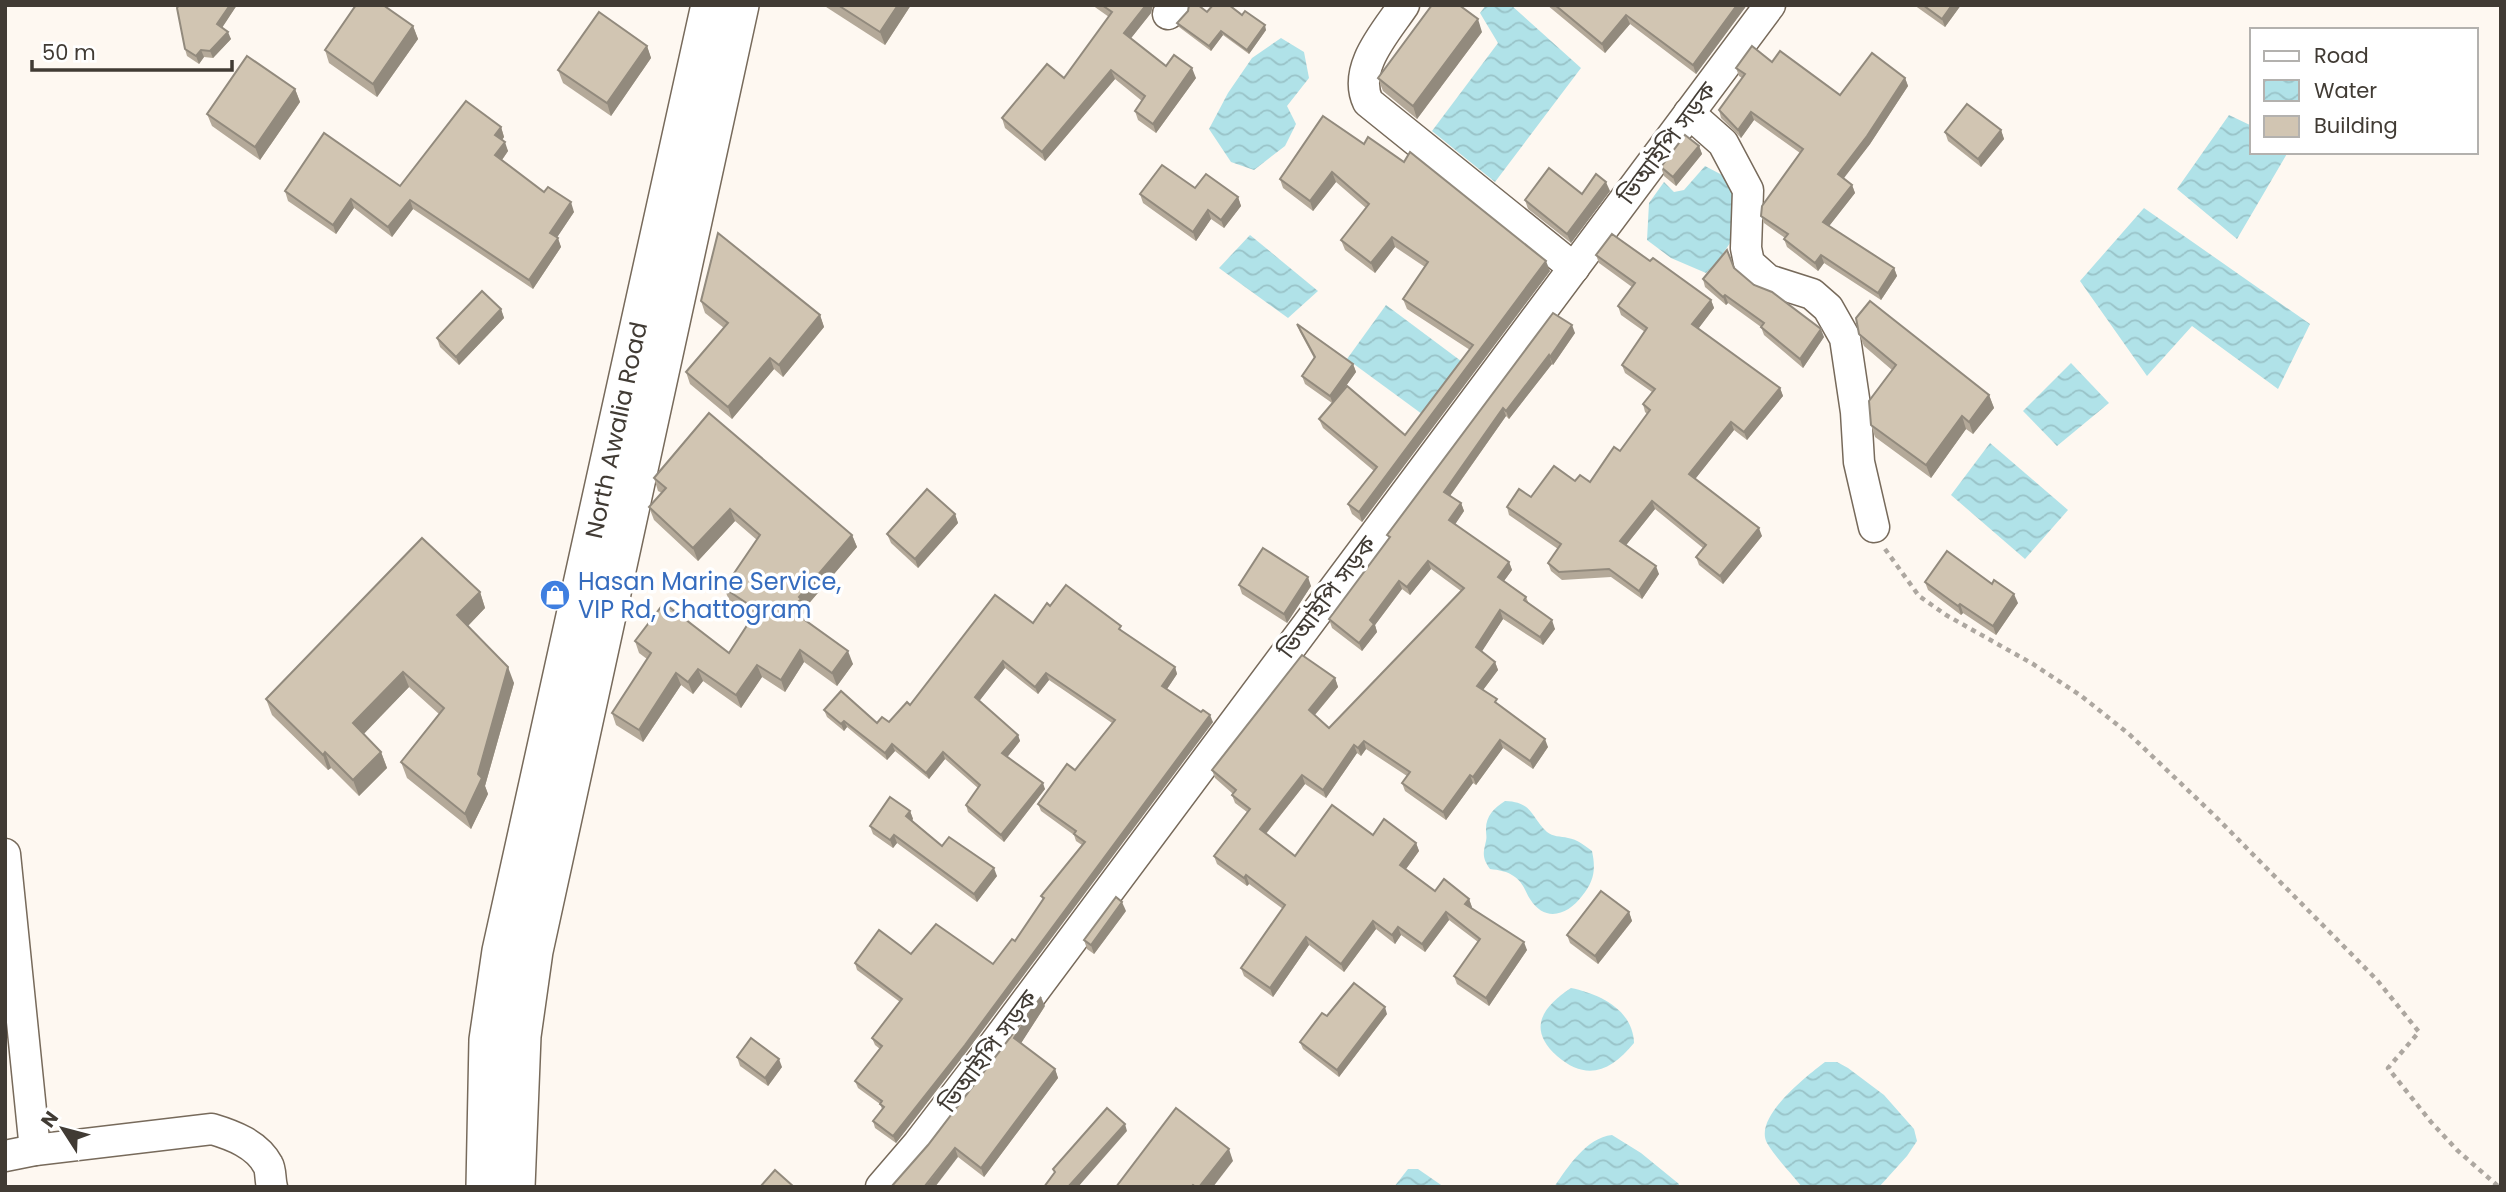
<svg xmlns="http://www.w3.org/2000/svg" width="2506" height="1192" font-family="Poppins,'Noto Sans Bengali',sans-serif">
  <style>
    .water { fill: url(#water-waves) }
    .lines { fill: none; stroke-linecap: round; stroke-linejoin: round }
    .minor-casing { stroke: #776a5b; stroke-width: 33 }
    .major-casing { stroke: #776a5b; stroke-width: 40 }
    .path { stroke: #ada7a0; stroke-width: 4.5; stroke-dasharray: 5 5; stroke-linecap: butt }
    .minor { stroke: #fff; stroke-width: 30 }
    .major { stroke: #fff; stroke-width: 37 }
    .wall { fill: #b4a999 }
    .shaded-wall { fill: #928a7d }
    .building { fill: #d1c5b2; stroke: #928a7d; stroke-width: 2 }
    .labels { text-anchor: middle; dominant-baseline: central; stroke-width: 7; stroke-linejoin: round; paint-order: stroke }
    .street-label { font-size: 24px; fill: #413b34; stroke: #fff }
    .shop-label { font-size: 24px; fill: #366cbe; stroke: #fff; text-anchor: start }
  </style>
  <defs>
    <pattern id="water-waves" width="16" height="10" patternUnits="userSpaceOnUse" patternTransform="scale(1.75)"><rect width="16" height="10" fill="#b0e2e8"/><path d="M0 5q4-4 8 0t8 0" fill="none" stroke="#99c3c8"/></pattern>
  </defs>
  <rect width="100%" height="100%" fill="#fef8f1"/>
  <!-- water -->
  <g class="water">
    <polygon points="1486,5 1511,5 1581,68 1495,182 1432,131 1498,43 1480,13"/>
    <polygon points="1281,38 1304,52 1309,78 1287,106 1296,124 1285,146 1254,170 1231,162 1209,129 1228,93 1252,58"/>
    <polygon points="2229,115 2252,126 2252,152 2288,152 2237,239 2177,189"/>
    <polygon points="1705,166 1724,176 1738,204 1734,237 1718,261 1706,273 1671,258 1647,240 1649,203 1664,182 1674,192 1684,190"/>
    <polygon points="2144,208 2310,324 2278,389 2192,326 2147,376 2080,281"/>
    <polygon points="1250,235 1318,291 1288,318 1219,268"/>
    <polygon points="1386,305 1461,361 1422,414 1347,359"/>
    <polygon points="2071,363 2109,403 2057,446 2023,411"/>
    <polygon points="1990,443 2068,510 2025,559 1951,495"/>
    <path d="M1505 801C1533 802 1530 816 1547 832 1553 837 1560 836 1568 838 1577 839 1585 846 1592 851 1596 870 1594 881 1582 896 1568 915 1545 923 1530 899 1525 891 1524 884 1515 877 1507 871 1499 870 1490 869 1482 858 1483 853 1486 841 1487 837 1486 834 1486 829 1486 816 1494 808 1505 801Z"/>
    <path d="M1571 988C1600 994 1633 1010 1634 1043 1611 1071 1587 1082 1557 1056 1527 1029 1542 1007 1571 988Z"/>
    <path d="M1825 1062H1837L1848 1068 1884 1095 1914 1129 1917 1141 1907 1156 1879 1187H1802C1792 1174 1775 1157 1767 1143 1753 1117 1808 1075 1825 1062Z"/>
    <path d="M1612 1135 1641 1153 1679 1184 1678 1187H1554C1568 1167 1586 1138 1612 1135Z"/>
    <polygon points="1408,1169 1418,1169 1444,1187 1394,1187"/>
  </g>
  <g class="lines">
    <!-- minor casing -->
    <g class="minor-casing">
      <g id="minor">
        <path d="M1404 5C1386 32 1352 68 1368 102L1574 268"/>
        <polyline points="1168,14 1175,5"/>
        <polyline points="1689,113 1723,143 1748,190 1746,248 1749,263 1768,280 1812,294 1828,308 1845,338 1856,412 1859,462 1874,527"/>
        <polyline points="5,854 35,1150"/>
        <path d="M5 1156 35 1150 212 1129C232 1135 257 1144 268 1165 271 1170 270 1180 272 1187"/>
        <polyline points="881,1187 918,1144 981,1062 1770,5"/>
      </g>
    </g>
    <!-- major casing -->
    <g class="major-casing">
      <g id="major">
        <polyline points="485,1187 488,1040 501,951 710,5"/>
        <polyline points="516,1187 522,1036 534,951 740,5"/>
      </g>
    </g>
    <!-- path -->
    <polyline class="path" points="1885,549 1919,596 1946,615 2033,664 2080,695 2129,734 2215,816 2377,980 2419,1032 2388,1068 2431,1122 2457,1150 2499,1187"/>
    <!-- minor -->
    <use href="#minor" class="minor"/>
    <!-- major -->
    <use href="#major" class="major"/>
  </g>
  <!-- wall -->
  <g class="wall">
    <polygon points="179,5 237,5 222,27 231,39 213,58 204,57 199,64 187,56 185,49"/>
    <polygon points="823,5 911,5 885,45"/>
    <polygon points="1092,5 1153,5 1151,13 1131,38 1166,66 1196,78 1156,133 1138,120 1135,111 1142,101 1115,79 1045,161 1005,128 1002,118 1064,78 1109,17"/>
    <polygon points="1547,5 1747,5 1696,74 1630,24 1605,53"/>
    <polygon points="1914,5 1961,5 1945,27"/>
    <polygon points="1207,12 1242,15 1266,30 1249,54 1223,35 1211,51 1179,27 1177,23"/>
    <polygon points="413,26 418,39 377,97 329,63 325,50"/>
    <polygon points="1482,32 1417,119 1383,91 1378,78"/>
    <polygon points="647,46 651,58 611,116 563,83 558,70"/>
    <polygon points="1772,62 1840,95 1905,78 1908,86 1870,144 1843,178 1852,185 1855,193 1829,226 1894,268 1897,276 1881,300 1824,263 1818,271 1787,247 1784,239 1785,238 1764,223 1761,216 1800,153 1754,120 1741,138 1721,118 1719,110 1742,78 1739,76 1736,68"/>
    <polygon points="295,89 300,102 260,160 212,126 207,114"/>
    <polygon points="1323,116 1550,271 1362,522 1352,514 1348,504 1374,471 1323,428 1319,419 1332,403 1305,384 1302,376 1314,358 1300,332 1297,324 1353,364 1356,372 1337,398 1405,435 1470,350 1407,309 1403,299 1425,267 1395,247 1375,273 1345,250 1341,240 1366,208 1336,182 1313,211 1283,188 1280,179"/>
    <polygon points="501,127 504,137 502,140 508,151 502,160 544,192 574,212 557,237 561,247 533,289 413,209 392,237 354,208 336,234 288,201 285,191 400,186"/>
    <polygon points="2001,130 2004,139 1981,167 1948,141 1945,132"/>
    <polygon points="1699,146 1702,154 1676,186 1664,176 1661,167"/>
    <polygon points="1195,188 1238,197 1241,206 1224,228 1211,219 1196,241 1143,203 1140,194"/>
    <polygon points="1610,191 1571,243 1528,209 1525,200"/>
    <polygon points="1596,255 1650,261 1711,300 1714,308 1698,329 1780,388 1783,396 1747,440 1734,430 1695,479 1762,536 1723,584 1699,565 1696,557 1703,548 1655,509 1626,545 1659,574 1642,599 1611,577 1562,580 1551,571 1548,563 1558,549 1509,515 1507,507 1575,481 1590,482 1620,451 1647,414 1645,412 1643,404 1652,392 1625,373 1622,365 1645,332 1621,315 1618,306 1632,287 1599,263"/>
    <polygon points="1734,268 1754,285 1824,337 1803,368 1764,335 1761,327 1728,303 1726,305 1705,287 1703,279"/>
    <polygon points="701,301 820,315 824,327 783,377 774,369 732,419 690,384 686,372 724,328 705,313"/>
    <polygon points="501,309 504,318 459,365 440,347 437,338"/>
    <polygon points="1553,313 1575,333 1553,365 1552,364 1509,419 1506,416 1450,496 1461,503 1464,511 1455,524 1509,562 1512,570 1504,581 1526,597 1529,604 1555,629 1543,645 1503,619 1481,652 1495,662 1498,670 1483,690 1499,706 1548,747 1533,769 1503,748 1476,785 1473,783 1446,820 1405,791 1402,783 1407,776 1366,749 1361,756 1357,753 1326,798 1305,784 1266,834 1295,856 1373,835 1416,843 1419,851 1406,869 1435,891 1469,899 1472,908 1527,950 1489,1006 1457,984 1454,976 1478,942 1449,920 1425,952 1401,935 1395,944 1376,929 1344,972 1309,945 1273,997 1244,976 1241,968 1283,909 1249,884 1247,886 1217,864 1214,856 1247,812 1235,803 1232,795 1233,794 1215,778 1212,770 1335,678 1338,687 1315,715 1329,728 1461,591 1431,569 1410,595 1402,589 1375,625 1377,632 1362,651 1332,628 1329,619 1389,538 1387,535"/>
    <polygon points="1859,334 1989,395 1994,408 1973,434 1966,429 1931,478 1875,437 1871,425 1892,370 1864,346"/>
    <polygon points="654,478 852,535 857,547 805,608 806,611 801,617 853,664 837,686 804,662 785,692 762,677 741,708 703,681 693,694 681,685 643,742 616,725 612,713 647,659 639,653 635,641 729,653 753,616 729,600 724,588 757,540 735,521 698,561 654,520 649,507 662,493 658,491"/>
    <polygon points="955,514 958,523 918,568 891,543 887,534"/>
    <polygon points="1925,582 2018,603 1996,635 1963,613 1961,615 1928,590"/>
    <polygon points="1239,585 1311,586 1287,623 1242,594"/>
    <polygon points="480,592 485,608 468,626 514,683 485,786 488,794 471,829 407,778 401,762 439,714 409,687 363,734 381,752 387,768 359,796 331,768 328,770 272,715 266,699"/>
    <polygon points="1050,606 1122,631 1175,667 1177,674 1167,689 1213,722 967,1051 896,1143 875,1128 873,1121 882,1109 880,1104 858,1088 855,1081 880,1049 875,1045 872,1038 900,1002 857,970 855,963 911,954 993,964 1015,941 1043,901 1041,896 1082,845 1076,841 1074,835 1041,811 1038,804 1075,770 1112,723 1049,680 1038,694 1005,668 979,701 1018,735 1020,741 1007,757 1045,789 1004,842 968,812 966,805 978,788 945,759 929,779 895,751 887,760 847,727 844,731 827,717 824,710 877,723 889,722 910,705 1033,623"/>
    <polygon points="910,811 913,819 912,820 942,846 997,876 977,902 897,843 893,848 873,834 870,826"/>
    <polygon points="1126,911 1094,954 1087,949 1084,940"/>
    <polygon points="1629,912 1632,921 1598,964 1570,943 1567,935"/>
    <polygon points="1045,1006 1021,1043 1055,1069 1058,1078 984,1177 958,1157 928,1145"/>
    <polygon points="1387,1014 1339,1077 1303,1049 1300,1042 1327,1016"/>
    <polygon points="737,1057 782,1067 768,1086 740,1066"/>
  </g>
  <!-- shaded-wall -->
  <g class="shaded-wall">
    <polygon points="230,5 237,5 220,31 217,24"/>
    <polygon points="898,5 911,5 885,45 880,32"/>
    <polygon points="1146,5 1153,5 1151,13 1128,42 1124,33"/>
    <polygon points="1737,5 1747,5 1696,74 1693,65"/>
    <polygon points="1952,5 1961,5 1945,27 1942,19"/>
    <polygon points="1626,15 1630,24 1605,53 1602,44"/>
    <polygon points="1478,19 1482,32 1417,119 1413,106"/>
    <polygon points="1265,25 1266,30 1249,54 1247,50"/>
    <polygon points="413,26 418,39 377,97 373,84"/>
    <polygon points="1221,31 1223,35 1211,51 1209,46"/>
    <polygon points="228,32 231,39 213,58 210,51"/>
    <polygon points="647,46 651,58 611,116 607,103"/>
    <polygon points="201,50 204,57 199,64 196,56"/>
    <polygon points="1192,68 1196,78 1156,133 1153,124"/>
    <polygon points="1111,70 1115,79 1045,161 1042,152"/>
    <polygon points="1905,78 1908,86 1870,144 1841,182 1838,174"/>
    <polygon points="295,89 300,102 260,160 255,147"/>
    <polygon points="1751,112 1754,120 1741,138 1738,130"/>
    <polygon points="501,127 504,137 499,144 495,135"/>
    <polygon points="2001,130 2004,139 1981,167 1978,159"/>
    <polygon points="505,142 508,151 499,164 495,155"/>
    <polygon points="1699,146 1702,154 1676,186 1673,177"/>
    <polygon points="1332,172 1336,182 1313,211 1310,201"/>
    <polygon points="1606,182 1610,191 1571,243 1567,234"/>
    <polygon points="1852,185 1855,193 1826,230 1823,222"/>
    <polygon points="1238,197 1241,206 1224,228 1221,220"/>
    <polygon points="351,199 354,208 336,234 333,225"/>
    <polygon points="410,200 413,209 392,237 388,227"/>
    <polygon points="571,202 574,212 554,242 550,233"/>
    <polygon points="1208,210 1211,219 1196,241 1193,232"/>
    <polygon points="1392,237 1395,247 1375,273 1371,263"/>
    <polygon points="558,238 561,247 533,289 529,280"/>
    <polygon points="1821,255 1824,263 1818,271 1815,263"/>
    <polygon points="1546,261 1550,271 1362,522 1359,512"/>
    <polygon points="1894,268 1897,276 1881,300 1878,293"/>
    <polygon points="1725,295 1728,303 1726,305 1723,297"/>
    <polygon points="1711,300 1714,308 1695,333 1692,324"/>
    <polygon points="501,309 504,318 459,365 456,357"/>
    <polygon points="820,315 824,327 783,377 779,365"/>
    <polygon points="1572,325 1575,333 1553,365 1550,357"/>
    <polygon points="1821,329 1824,337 1803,368 1800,359"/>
    <polygon points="1549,355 1552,364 1509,419 1506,411"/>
    <polygon points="770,358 774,369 732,419 728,407"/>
    <polygon points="1353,364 1356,372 1333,404 1330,396"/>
    <polygon points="1780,388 1783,396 1747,440 1744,432"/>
    <polygon points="1989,395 1994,408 1973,434 1969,422"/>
    <polygon points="1503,408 1506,416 1447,500 1444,492"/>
    <polygon points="1962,416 1966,429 1931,478 1926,465"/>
    <polygon points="1731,422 1734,430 1692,483 1689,474"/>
    <polygon points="1652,501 1655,509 1623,549 1620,541"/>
    <polygon points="1461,503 1464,511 1452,529 1449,520"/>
    <polygon points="730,509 735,521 698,561 693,548"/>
    <polygon points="955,514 958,523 918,568 915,559"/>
    <polygon points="1759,528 1762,536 1723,584 1720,576"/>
    <polygon points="852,535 857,547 805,608 806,611 796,622 791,610 799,597"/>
    <polygon points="1428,561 1431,569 1410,595 1407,587"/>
    <polygon points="1509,562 1512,570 1501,585 1498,577"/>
    <polygon points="1656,566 1659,574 1642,599 1639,591"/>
    <polygon points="1308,577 1311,586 1287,623 1284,614"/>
    <polygon points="1399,581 1402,589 1375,625 1377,632 1362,651 1359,643 1370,620"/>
    <polygon points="480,592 485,608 463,631 457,615"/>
    <polygon points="2014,594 2018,603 1996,635 1993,626"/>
    <polygon points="1960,604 1963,613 1961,615 1958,606"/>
    <polygon points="1500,610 1503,619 1479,656 1476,647"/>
    <polygon points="1552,620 1555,629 1543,645 1540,637"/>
    <polygon points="800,650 804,662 785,692 781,680"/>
    <polygon points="848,651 853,664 837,686 832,673"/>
    <polygon points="1003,661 1005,668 977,704 975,697"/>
    <polygon points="1495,662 1498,670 1480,694 1477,686"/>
    <polygon points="757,665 762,677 741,708 736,695"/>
    <polygon points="508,667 514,683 485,786 488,794 471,829 465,814 478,774"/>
    <polygon points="1175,667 1177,674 1165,692 1162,686"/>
    <polygon points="698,669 703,681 693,694 688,682"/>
    <polygon points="403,672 409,687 359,739 353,723"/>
    <polygon points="676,673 681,685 643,742 639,730"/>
    <polygon points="1046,673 1049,680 1038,694 1035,687"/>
    <polygon points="1335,678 1338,687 1312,718 1309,710"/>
    <polygon points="1210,715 1213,722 967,1051 896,1143 893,1136"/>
    <polygon points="844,721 847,727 844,731 841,724"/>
    <polygon points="1018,735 1020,741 1005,760 1002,753"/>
    <polygon points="1545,739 1548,747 1533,769 1530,761"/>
    <polygon points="1500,740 1503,748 1476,785 1473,777"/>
    <polygon points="1364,741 1366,749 1361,756 1358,748"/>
    <polygon points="892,744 895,751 887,760 885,753"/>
    <polygon points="1354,745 1357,753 1326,798 1323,790"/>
    <polygon points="325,752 331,768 328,770 323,755"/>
    <polygon points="381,752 387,768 359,796 353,780"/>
    <polygon points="943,752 945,759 929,779 926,773"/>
    <polygon points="1302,775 1305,784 1263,837 1260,829"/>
    <polygon points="1470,775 1473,783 1446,820 1443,812"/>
    <polygon points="1043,783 1045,789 1004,842 1001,835"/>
    <polygon points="910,811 913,819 909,824 906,816"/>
    <polygon points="894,835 897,843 893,848 890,840"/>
    <polygon points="1416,843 1419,851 1403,873 1400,865"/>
    <polygon points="994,868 997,876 977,902 974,894"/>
    <polygon points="1246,875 1249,884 1247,886 1244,878"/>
    <polygon points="1469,899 1472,907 1468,912 1465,904"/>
    <polygon points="1122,902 1126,911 1094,954 1091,945"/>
    <polygon points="1446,912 1449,920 1425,952 1422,944"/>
    <polygon points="1629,912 1632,921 1598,964 1595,956"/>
    <polygon points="1373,921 1376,929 1344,972 1341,964"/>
    <polygon points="1398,927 1401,935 1395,944 1392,935"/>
    <polygon points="1306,937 1309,945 1273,997 1270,988"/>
    <polygon points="1524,942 1527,950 1489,1006 1486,998"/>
    <polygon points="1041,997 1045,1006 1018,1048 1014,1038"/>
    <polygon points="1385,1007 1387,1014 1339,1077 1337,1070"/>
    <polygon points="779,1059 782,1067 768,1086 765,1078"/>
    <polygon points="1055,1069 1058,1078 984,1177 981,1168"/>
    <polygon points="1125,1124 1127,1131 1078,1187 1068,1187"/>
    <polygon points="955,1148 958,1157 935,1187 925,1187"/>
    <polygon points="1229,1149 1233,1161 1213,1187 1199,1187"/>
  </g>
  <!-- building -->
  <g class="building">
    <polygon points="179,5 230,5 217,24 228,32 210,51 201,50 196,56 185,49 177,8"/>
    <polygon points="356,5 383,5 413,26 373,84 325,50"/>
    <polygon points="838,5 898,5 880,32"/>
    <polygon points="1102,5 1146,5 1124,33 1166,66 1174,55 1192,68 1153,124 1135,111 1145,96 1111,70 1042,152 1002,118 1047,64 1064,78 1112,12"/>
    <polygon points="1189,5 1198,5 1207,12 1213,5 1229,5 1242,15 1245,11 1265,25 1247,50 1221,31 1209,46 1177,23 1188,11"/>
    <polygon points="1432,5 1459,5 1478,19 1413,106 1378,78"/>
    <polygon points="1555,5 1737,5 1693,65 1626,15 1602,44"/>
    <polygon points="1923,5 1952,5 1942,19"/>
    <polygon points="599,12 647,46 607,103 558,70"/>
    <polygon points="1752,46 1772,62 1780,51 1840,95 1872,53 1905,78 1867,136 1838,174 1852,185 1823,222 1894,268 1878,293 1821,255 1815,263 1784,239 1788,234 1761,216 1762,206 1803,149 1751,112 1738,130 1719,110 1745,74 1736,68"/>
    <polygon points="247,56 295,89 255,147 207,114"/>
    <polygon points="466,101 501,127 495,135 505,142 495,155 544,192 548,187 571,202 550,233 558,238 529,280 410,200 388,227 351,199 333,225 285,191 324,133 400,186"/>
    <polygon points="1967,104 2001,130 1978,159 1945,132"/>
    <polygon points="1323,116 1364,144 1368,137 1404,162 1410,152 1546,261 1359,512 1348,504 1377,467 1319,419 1347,386 1405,435 1473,345 1403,299 1428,262 1392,237 1371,263 1341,240 1369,204 1332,172 1310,201 1280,179"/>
    <polygon points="1685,135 1699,146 1673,177 1661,167"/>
    <polygon points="1162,165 1195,188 1206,174 1238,197 1221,220 1208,210 1193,232 1140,194"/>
    <polygon points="1549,168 1582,194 1596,174 1606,182 1567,234 1525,200"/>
    <polygon points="718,233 820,315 779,365 770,358 728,407 686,372 728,323 701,301"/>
    <polygon points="1612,234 1650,261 1653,258 1711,300 1692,324 1780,388 1744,432 1731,422 1689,474 1759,528 1720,576 1696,557 1706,545 1652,501 1620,541 1656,566 1639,591 1609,569 1559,572 1548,563 1561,544 1507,507 1519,489 1531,497 1554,466 1575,481 1580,475 1590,482 1614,447 1620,451 1650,410 1643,404 1655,389 1622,365 1647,328 1618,306 1635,283 1596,255"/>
    <polygon points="1727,250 1734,268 1754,285 1772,292 1821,329 1800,359 1761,327 1764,323 1725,295 1723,297 1703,279"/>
    <polygon points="482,291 501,309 456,357 437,338"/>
    <polygon points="1870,301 1989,395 1969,422 1962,416 1926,465 1871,425 1869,401 1896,365 1859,334 1856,318"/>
    <polygon points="1553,313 1572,325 1550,357 1549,355 1506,411 1503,408 1444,492 1461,503 1449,520 1509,562 1498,577 1526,597 1524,600 1552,620 1540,637 1500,610 1476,647 1495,662 1477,686 1497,699 1495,702 1545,739 1530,761 1500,740 1473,777 1470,775 1443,812 1402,783 1410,772 1364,741 1358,748 1354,745 1323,790 1302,775 1260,829 1295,856 1332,805 1373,835 1384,819 1416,843 1400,865 1435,891 1444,879 1469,899 1465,904 1524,942 1486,998 1454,976 1480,939 1446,912 1422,944 1398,927 1392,935 1373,921 1341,964 1306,937 1270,988 1241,968 1285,905 1246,875 1244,878 1214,856 1250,809 1232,795 1236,790 1212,770 1302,655 1335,678 1309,710 1329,728 1464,588 1428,561 1407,587 1399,581 1370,620 1374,624 1359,643 1329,619 1390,537 1387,535"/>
    <polygon points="1297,324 1353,364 1330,396 1302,376 1315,357"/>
    <polygon points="709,413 852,535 799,597 801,599 791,610 848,651 832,673 800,650 781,680 757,665 736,695 698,669 688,682 676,673 639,730 612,713 651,653 635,641 664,603 729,653 757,610 724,588 760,535 730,509 693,548 649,507 666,488 654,478"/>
    <polygon points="927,489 955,514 915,559 887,534"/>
    <polygon points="422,538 480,592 457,615 508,667 478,774 482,778 465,814 401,762 444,708 403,672 353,723 381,752 353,780 325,752 323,755 266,699"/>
    <polygon points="1263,548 1308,577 1284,614 1239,585"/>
    <polygon points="1947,551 1992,584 1994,580 2014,594 1993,626 1960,604 1958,606 1925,582"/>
    <polygon points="1066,585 1121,626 1119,629 1175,667 1162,686 1201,712 1203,710 1210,715 965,1045 893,1136 873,1121 884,1107 880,1104 882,1101 855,1081 882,1046 872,1038 902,999 855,963 879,930 911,954 936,924 993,964 1012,939 1015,941 1044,898 1041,896 1085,842 1074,834 1076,831 1038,804 1067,764 1075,770 1115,720 1046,673 1035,687 1003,661 975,697 1018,735 1002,753 1043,783 1001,835 966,805 980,785 943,752 926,773 892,744 885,753 844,721 841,724 824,710 841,691 877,723 882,717 889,722 907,702 910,705 995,595 1033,623 1047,603 1050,606"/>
    <polygon points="890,797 910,811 906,816 942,846 949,837 994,868 974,894 894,835 890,840 870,826"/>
    <polygon points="1601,891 1629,912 1595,956 1567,935"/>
    <polygon points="1116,897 1122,902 1091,945 1084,940"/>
    <polygon points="1354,983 1385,1007 1337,1070 1300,1042 1322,1013 1327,1016"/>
    <polygon points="1041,997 1014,1038 1055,1069 981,1168 955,1148 925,1186 926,1187 891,1187 928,1145"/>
    <polygon points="751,1038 779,1059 765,1078 737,1057"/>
    <polygon points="1107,1108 1125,1124 1068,1187 1044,1187 1055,1172 1053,1169"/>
    <polygon points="1176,1108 1229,1149 1199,1187 1196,1187 1193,1185 1191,1187 1116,1187"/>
    <polygon points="775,1170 794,1187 760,1187"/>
  </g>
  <!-- icons -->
  <defs>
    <g id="shop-disc" transform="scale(1.575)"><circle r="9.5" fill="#3f7fe0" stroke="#fff"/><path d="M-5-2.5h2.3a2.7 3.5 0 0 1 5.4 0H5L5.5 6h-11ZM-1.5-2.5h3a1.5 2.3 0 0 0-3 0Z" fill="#fff"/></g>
  </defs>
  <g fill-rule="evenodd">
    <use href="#shop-disc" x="555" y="595"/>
  </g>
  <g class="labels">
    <!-- street labels -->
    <g class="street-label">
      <text transform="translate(1667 143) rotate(-53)">ভিআইপি সড়ক</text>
      <text transform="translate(616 430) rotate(-78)">North Awalia Road</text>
      <text transform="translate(1327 597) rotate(-53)">ভিআইপি সড়ক</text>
      <text transform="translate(988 1051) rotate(-53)">ভিআইপি সড়ক</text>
    </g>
    <!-- shop labels -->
    <g class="shop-label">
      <text x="578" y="581">Hasan Marine Service,<tspan x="578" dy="28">VIP Rd, Chattogram</tspan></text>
    </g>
  </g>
  <!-- border -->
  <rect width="2506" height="1192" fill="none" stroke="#413b34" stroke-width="14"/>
  <!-- legend -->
  <rect x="2250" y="28" width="228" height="126" fill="#ffffff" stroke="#b3b1ae" stroke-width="2"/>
  <rect x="2264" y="51" width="35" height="10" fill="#ffffff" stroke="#b3b1ae" stroke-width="2"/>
  <text x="2314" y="63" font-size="21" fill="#413b34">Road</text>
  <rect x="2264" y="80" width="35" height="21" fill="url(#water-waves)" stroke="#b3b1ae" stroke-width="2"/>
  <text x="2314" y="98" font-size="21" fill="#413b34">Water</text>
  <rect x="2264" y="116" width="35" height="21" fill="#d1c5b2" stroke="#b3b1ae" stroke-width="2"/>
  <text x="2314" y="133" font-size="21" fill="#413b34">Building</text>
  <!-- north arrow -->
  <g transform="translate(63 1129) rotate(306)" stroke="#ffffff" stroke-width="5" paint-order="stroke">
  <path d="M0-5L12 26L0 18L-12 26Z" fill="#413b34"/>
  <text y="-10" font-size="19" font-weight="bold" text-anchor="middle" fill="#413b34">N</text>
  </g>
  <!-- scale -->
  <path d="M32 60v10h200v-10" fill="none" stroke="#413b34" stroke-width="3.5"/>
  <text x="42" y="60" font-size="21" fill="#413b34" stroke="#ffffff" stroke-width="5" paint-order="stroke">50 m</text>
</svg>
